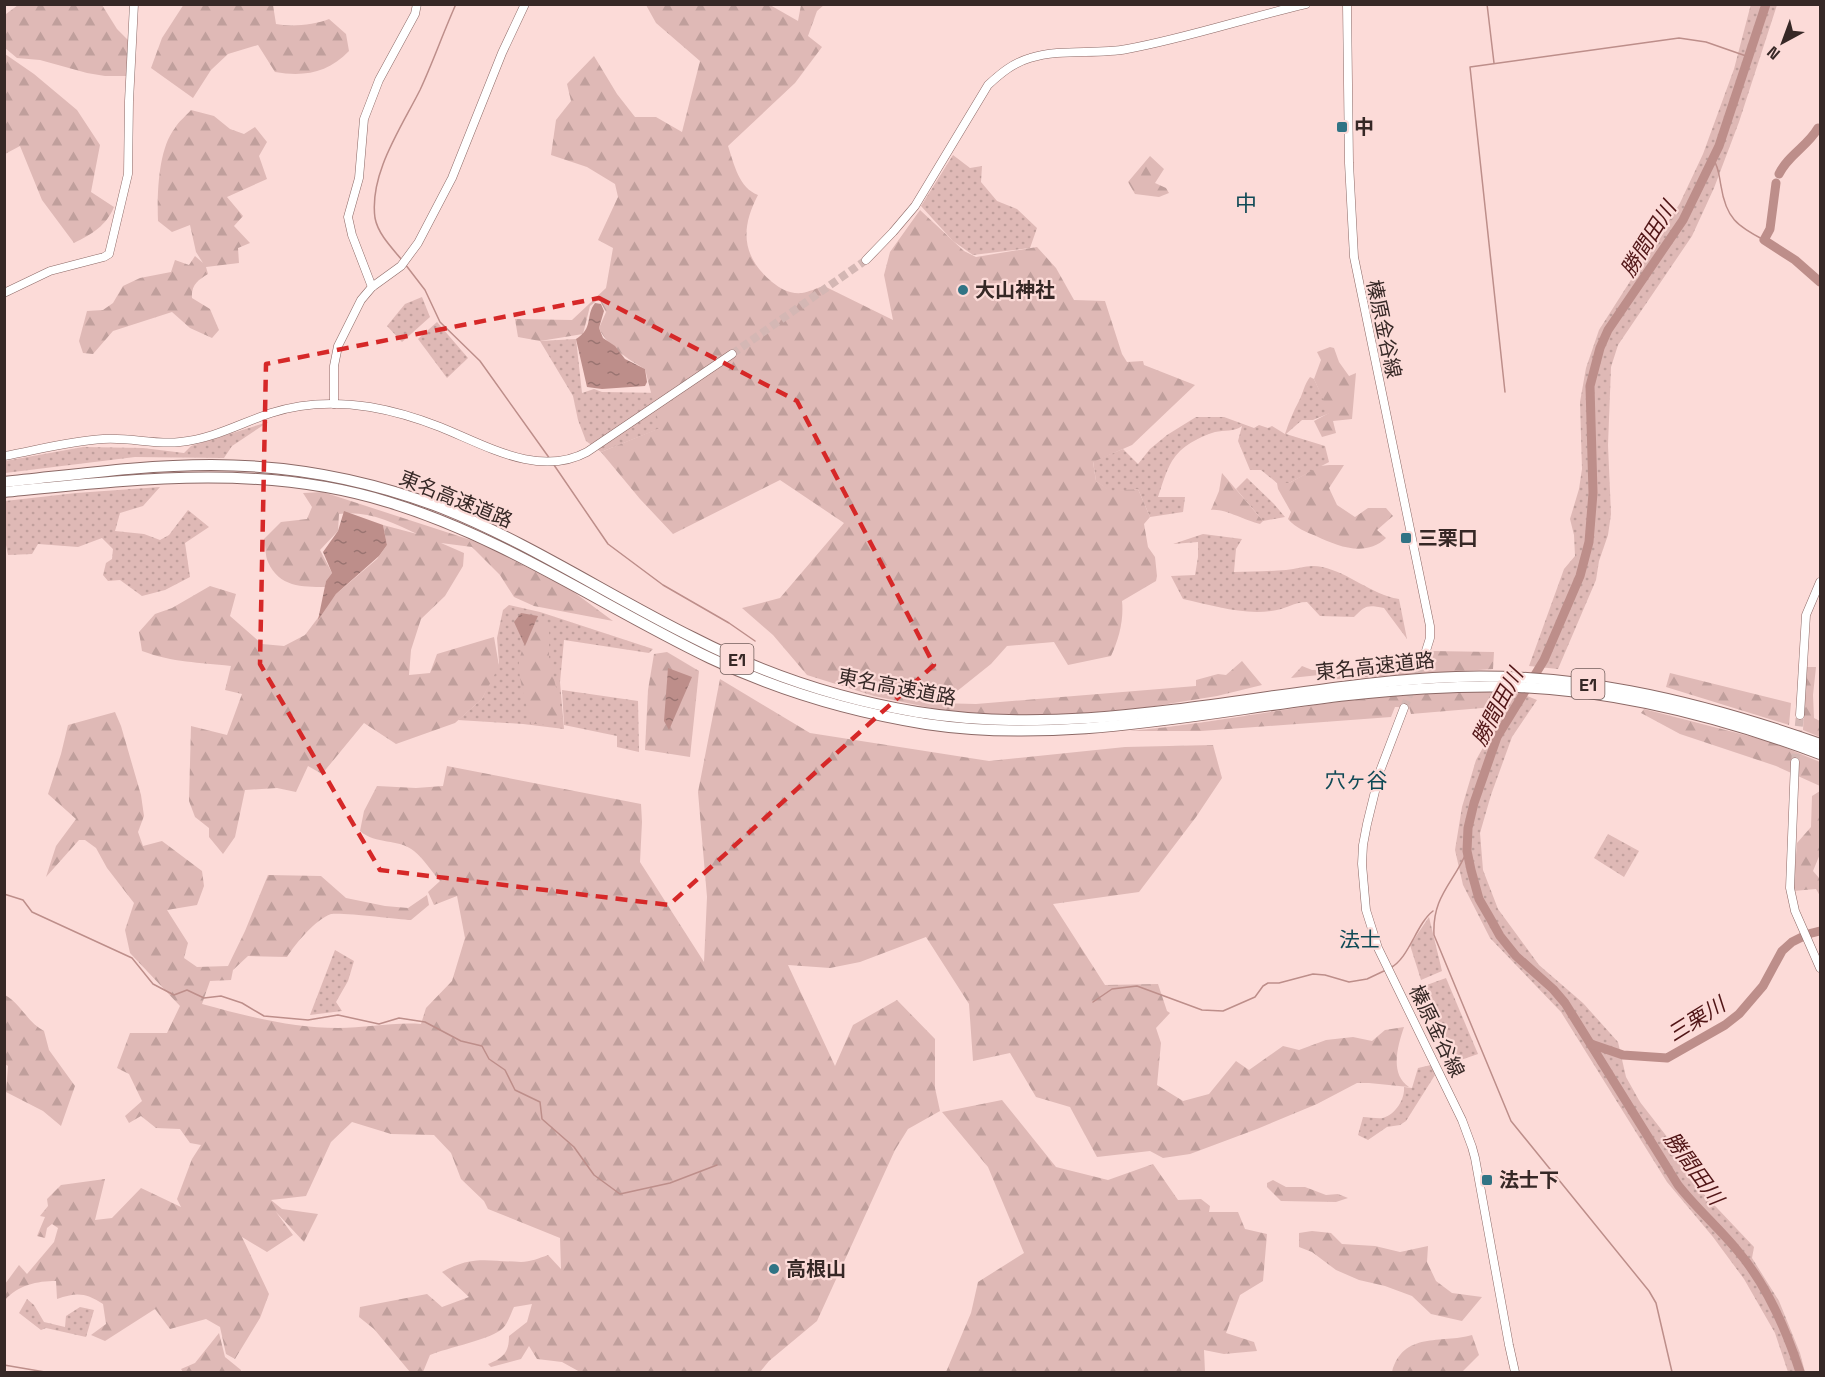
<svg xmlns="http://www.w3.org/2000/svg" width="1825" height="1377" font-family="'Space Grotesk','Noto Sans JP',sans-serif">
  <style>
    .grass { fill: url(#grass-dots) }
    .forest { fill: url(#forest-firs) }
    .water { fill: url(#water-ripples) }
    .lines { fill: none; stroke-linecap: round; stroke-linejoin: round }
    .stream { stroke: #bd8e8a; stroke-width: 1.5 }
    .river { stroke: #bd8e8a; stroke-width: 9 }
    .secondary-tunnel { stroke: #d4b7b4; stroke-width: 8; stroke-dasharray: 8 4; stroke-linecap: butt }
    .secondary-casing { stroke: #8c6966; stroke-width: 9 }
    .highway-casing { stroke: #8c6966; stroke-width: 12 }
    .secondary { stroke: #fff; stroke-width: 8 }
    .highway { stroke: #fff; stroke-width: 10 }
    .marked { fill: none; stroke: #d62828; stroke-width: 4.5; stroke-dasharray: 12 8; stroke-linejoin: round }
    .poi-dot { fill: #317485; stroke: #fcdbd8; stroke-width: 2 }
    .labels { text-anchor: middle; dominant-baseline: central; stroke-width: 4.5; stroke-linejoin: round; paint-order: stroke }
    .shield { fill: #fcdbd8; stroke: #715e5b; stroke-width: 1.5 }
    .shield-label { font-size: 18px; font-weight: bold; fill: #362826 }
    .poi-label { font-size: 20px; font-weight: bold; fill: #362826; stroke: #fcdbd8; text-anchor: start }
    .street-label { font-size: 20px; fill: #362826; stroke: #fcdbd8 }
    .water-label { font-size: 21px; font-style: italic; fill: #511516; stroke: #fcdbd8 }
    .neighbourhood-label { font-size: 21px; fill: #104a56; stroke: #fcdbd8 }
    .quarter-label { font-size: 22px; fill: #104a56; stroke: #fcdbd8 }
  </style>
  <defs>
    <pattern id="grass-dots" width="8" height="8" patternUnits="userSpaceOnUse" patternTransform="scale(1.5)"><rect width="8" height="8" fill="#dfb9b6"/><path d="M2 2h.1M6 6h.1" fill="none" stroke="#c09f9c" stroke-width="1.8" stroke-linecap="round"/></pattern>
    <pattern id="forest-firs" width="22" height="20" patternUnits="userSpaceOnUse" patternTransform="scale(1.5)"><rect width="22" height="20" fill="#dfb9b6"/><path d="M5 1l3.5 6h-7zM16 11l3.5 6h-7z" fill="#c09f9c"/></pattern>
    <pattern id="water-ripples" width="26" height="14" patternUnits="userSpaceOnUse" patternTransform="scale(1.5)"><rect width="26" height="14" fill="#bd8e8a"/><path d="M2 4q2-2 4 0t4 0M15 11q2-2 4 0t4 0" fill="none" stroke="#9a7471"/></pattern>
  </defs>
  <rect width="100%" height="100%" fill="#fcdbd8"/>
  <!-- grass -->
  <g class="grass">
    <polygon points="1751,4 1777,5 1739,122 1714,188 1692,236 1618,345 1611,367 1608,445 1611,514 1608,535 1599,561 1596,580 1558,669 1529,666 1564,569 1575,556 1574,535 1570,519 1579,489 1582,469 1580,402 1586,368 1599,330 1680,203 1703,154 1734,69"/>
    <polygon points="953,155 970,168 982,166 981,182 997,201 1017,209 1037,228 1030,248 973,255 953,241 921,206"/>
    <polygon points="422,297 430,317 402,342 387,326 405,304"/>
    <polygon points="437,322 468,358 447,378 418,339"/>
    <polygon points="576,339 582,393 594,389 602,392 665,393 661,428 601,452 586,441 578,420 573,396 540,341"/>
    <path d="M1310 377 1314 379 1330 413 1313 420H1302L1286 434 1325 446 1329 462 1289 483H1277L1261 470H1250L1238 441 1242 426C1234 432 1224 430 1215 432 1199 437 1181 446 1172 461 1166 471 1162 485 1158 497H1185L1183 512 1150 517 1138 489 1111 492 1096 481 1093 461 1123 449 1138 464 1150 449 1167 435 1196 417H1224L1254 428 1259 425 1268 428 1272 426 1285 434C1289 422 1293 412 1299 401 1303 393 1304 385 1310 377Z"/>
    <polygon points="268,422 232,446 224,458 135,457 5,473 5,461 83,447 143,448 184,453 191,446"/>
    <polygon points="1247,478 1274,504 1285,517 1263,521 1236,489"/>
    <polygon points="160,487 143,506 120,513 115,531 144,534 160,540 169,535 188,510 209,527 185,543 190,577 165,590 142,596 120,580 108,581 103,575 106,563 112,559 113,549 102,538 78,547 38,544 32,554 8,555 5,540 5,501 76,493"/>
    <path d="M1203 534 1242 539 1236 549 1234 572C1251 572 1269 571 1286 570 1299 569 1309 564 1322 567 1350 573 1370 594 1399 599L1407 639 1384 608C1367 605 1366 605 1354 617L1320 616 1307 602C1294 602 1284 610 1271 611 1242 615 1211 605 1183 599L1171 576 1195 575 1198 557V542L1173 544Z"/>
    <polygon points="509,605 540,612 653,649 649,653 564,640 560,682 564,729 523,724 458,720 482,699 499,663 497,638 503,610"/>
    <polygon points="562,690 638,701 639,752 617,747 617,736 564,725"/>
    <polygon points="1515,691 1537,700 1512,737 1491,795 1480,833 1483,870 1498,909 1539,965 1583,1003 1618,1042 1626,1077 1640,1102 1678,1151 1700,1190 1754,1247 1752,1258 1779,1301 1800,1353 1805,1372 1788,1372 1775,1333 1744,1279 1713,1237 1667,1182 1561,1012 1490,938 1463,885 1455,850 1462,807 1476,760"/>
    <polygon points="1608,834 1639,851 1624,877 1594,858"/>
    <polygon points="1429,917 1442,971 1421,980 1410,945"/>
    <polygon points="335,950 354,961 348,981 336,1002 342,1011 310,1015"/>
    <polygon points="1446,978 1478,1054 1455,1062 1424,986"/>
    <path d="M1431 1065 1435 1075 1406 1121 1400 1125 1387 1127 1368 1140 1358 1135 1363 1117C1369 1117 1378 1119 1383 1118 1396 1114 1405 1099 1404 1087L1412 1088 1418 1068Z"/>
    <polygon points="27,1299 34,1305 44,1322 65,1327 66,1316 80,1307 94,1310 86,1337 46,1328 41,1330 19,1313"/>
  </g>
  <!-- forest -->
  <g class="forest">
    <path d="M184 4 273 5 276 24C290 27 315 25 329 19L346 34 349 51C328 73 304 77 275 72L258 45 228 54 211 70 193 98 151 68 162 38Z"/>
    <polygon points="18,5 102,5 117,29 128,40 127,76 105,76 87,73 40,60 17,58 5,48 6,14"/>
    <path d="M646 5H770L798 21 801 5H824L817 11 808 36 822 47 795 83 728 146C734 164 739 188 758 195 740 229 742 257 772 282 781 289 789 294 802 293 809 292 817 288 824 286L893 320 884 275 890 252 920 210 964 251 976 257 1037 247 1056 268 1074 300 1105 301 1122 354 1127 362 1143 361 1144 365 1195 385 1132 445 1093 462 1096 481 1111 491 1138 489 1150 517 1144 524 1148 547 1155 557 1157 576 1156 581 1122 601C1124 619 1119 639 1111 656L1068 665 1054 642 1007 646 991 664 956 692 912 698 936 703 976 704 1196 686V680L1218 674 1226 675 1242 661 1262 685 1217 696 1149 707 1046 717 955 713 874 696 807 675 773 635 742 608 780 598 844 523 780 480 673 534 640 499 601 452 660 428 645 369C629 360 606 345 599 328L606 312 599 299 590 306 583 334 540 341 518 337 515 319 572 320 606 288 613 248 598 240 618 197 615 184 587 167 551 155 556 120 571 101 567 84 594 56 617 94 635 117H656L682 132 700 61 656 23Z"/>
    <path d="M5 54 34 74 77 110 100 145 91 192 114 207C106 226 92 234 74 243L42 200 20 146 5 154Z"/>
    <path d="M191 110 214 116 230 129 244 134 255 127 267 142 259 156 267 179 227 197 243 216 234 226 250 243 238 248 239 263 206 267 208 274C198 280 191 285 192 298L210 309 219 330 212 338 190 328 172 312 113 331 93 354 83 353 79 341 87 311 103 310 113 303 123 286 140 278 171 272 175 260 189 265 195 256 203 263 196 252 190 225 172 232 158 221C157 195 158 149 175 128 179 121 186 116 191 110Z"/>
    <polygon points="1150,156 1164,169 1155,183 1166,188 1169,193 1159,197 1135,194 1128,182"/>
    <polygon points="1330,347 1334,348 1339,362 1349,376 1356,373 1352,419 1333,421 1336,433 1322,437 1314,421 1329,413 1314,379 1321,360 1317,352"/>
    <path d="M1329 465H1344L1329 488 1337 505 1355 517 1368 508H1386L1393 516 1377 530 1386 538C1366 557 1339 547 1316 536 1306 532 1296 528 1288 519L1291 512 1278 489 1277 483H1289L1320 466Z"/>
    <path d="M1222 473 1263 521 1260 524C1246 521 1224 508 1211 510L1219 491Z"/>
    <path d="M323 492 480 543 571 590 613 621 534 606 514 597 500 575 472 547 441 543 464 553 463 566 445 596 421 619 411 650 409 675 430 673 437 654 494 637 499 666 482 699 455 723 396 744 364 723 322 774 308 766 296 792 277 788 245 790 235 837 223 854 209 837V828L195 817 189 801 191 726 227 735 242 694 225 690 231 666C198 662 174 663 142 651L139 632 155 614 172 608 210 586 236 594 230 616 262 644 284 646 305 635 336 594 377 559 387 545 383 525 417 534C393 522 366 510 339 514L338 531 320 550 332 573 326 581 325 587C302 587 279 587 268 562 265 556 266 546 264 539L281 522 307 519 312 507 303 493Z"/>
    <path d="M538 622 549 628V657L563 718 545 724H531C528 707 515 671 520 657 523 645 532 633 538 622Z"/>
    <polygon points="1431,651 1494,652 1493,669 1325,680 1346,670 1416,652 1417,657 1428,657"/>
    <polygon points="667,652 699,671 690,757 645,750 648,690 654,654"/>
    <polygon points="1302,666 1312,670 1335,669 1319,675 1291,678"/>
    <polygon points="1806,667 1816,667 1813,695 1814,718 1820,721 1820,737 1803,730"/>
    <polygon points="1670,673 1791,703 1789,725 1666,687"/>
    <path d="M720 679 810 733 989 761 1125 747 1213 745 1222 778 1196 817 1139 892 1053 904 1105 985 1158 984 1167 1011 1170 1013 1156 1028 1161 1043 1157 1085 1183 1101 1209 1094 1236 1061 1249 1070 1283 1046 1299 1050 1326 1040 1353 1037 1372 1041 1385 1030 1404 1027C1398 1045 1389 1074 1409 1087L1369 1083H1357L1317 1104 1257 1129 1190 1154 1163 1158 1150 1151 1097 1157 1070 1107 1036 1097 1010 1053 973 1061 969 1004 926 937 860 962 830 968 788 965 835 1066 853 1025 897 1000 935 1039V1088L940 1111 908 1129 895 1150 817 1321 769 1361 760 1372H580L562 1362 537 1359 529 1346 521 1359 491 1367 488 1364C503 1358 509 1353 509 1336L527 1322 532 1304 514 1307C511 1313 508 1323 503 1328 493 1339 446 1348 430 1355L423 1372H410L374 1329 359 1317 360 1307 427 1294 442 1307 469 1297 442 1272C472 1255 488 1261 521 1262 530 1262 540 1258 548 1255L561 1269 560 1238 488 1209 484 1201 461 1179 451 1153 434 1135 391 1134 352 1122 331 1142 306 1196 271 1200 282 1209 318 1214 304 1242 276 1212 293 1235 267 1252 242 1237 269 1294 260 1318 235 1359 226 1354 220 1327 206 1319 170 1329 155 1309 105 1341 91 1335 106 1324 103 1304C86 1293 77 1292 57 1299L56 1281C37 1281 18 1285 5 1300V1284L19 1265 27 1274 54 1242 58 1228 52 1224 47 1228 45 1238 37 1236 45 1217 40 1216 48 1206 47 1199 61 1185 105 1179 95 1220 112 1218 141 1188 181 1207 177 1199 192 1159 201 1145 190 1143 180 1129 156 1128 141 1116 129 1123 125 1116 142 1101 129 1074 117 1068 130 1033H167L180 1006 130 953 125 930 134 903 107 868 96 848 85 840H79L46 877 56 846 76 819 48 794 61 754 68 725 115 712 121 726 141 795 144 816 138 832 143 846 162 841 202 871 204 886 197 905 167 910 188 943 184 958 197 967 228 966 245 931 268 875 321 876 346 898 385 906 408 908 427 895 429 905 411 920C397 919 340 912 331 914 315 920 296 943 287 957L248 956 233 970 231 980 210 981 202 1004C246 1016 292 1028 338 1028 366 1028 393 1022 421 1024L426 1008 452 981 465 938 457 896 434 905 428 892 440 881C432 872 424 859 414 851 398 838 376 845 360 831L364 811 377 786 416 788 443 786 447 766 641 804 642 822 640 862 704 962 707 897 698 792Z"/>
    <path d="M1515 691 1506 706 1411 714 1409 707H1395L1391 717 1201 731H1130C1204 724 1277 710 1351 700 1406 693 1460 691 1515 691Z"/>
    <polygon points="1644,709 1772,742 1820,762 1820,786 1776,766 1680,734 1641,713"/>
    <polygon points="1820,791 1820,854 1813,871 1820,879 1820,896 1816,889 1793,891 1797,843 1811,827 1812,796"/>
    <path d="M5 995C21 1004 27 1022 44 1031L49 1050 75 1086 61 1126 43 1111 6 1092 8 1066 5 1064Z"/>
    <polygon points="1002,1100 1056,1167 1108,1180 1153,1164 1178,1200 1201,1199 1210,1206 1209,1212 1238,1212 1245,1229 1267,1234 1263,1281 1240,1295 1226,1333 1254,1342 1257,1351 1224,1354 1204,1350 1205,1372 946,1372 971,1313 978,1282 1024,1253 988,1167 942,1112"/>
    <polygon points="1273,1180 1286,1187 1305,1187 1326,1195 1338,1194 1348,1198 1336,1202 1281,1201 1267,1187 1267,1183"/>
    <polygon points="1312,1231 1331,1233 1342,1244 1375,1246 1400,1252 1428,1246 1427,1262 1436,1281 1452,1293 1482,1297 1462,1321 1431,1314 1412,1296 1385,1286 1359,1280 1336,1270 1312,1252 1299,1247 1299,1233"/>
    <polygon points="219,1333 225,1357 241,1370 241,1372 183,1372 181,1369 195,1363"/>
    <path d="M1472 1335 1479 1355 1462 1372H1392C1403 1331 1441 1344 1472 1335Z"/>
  </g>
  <!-- water -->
  <g class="water">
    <path d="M595 303 601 304 604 311 599 328 603 338 615 346 625 359 645 369 647 382 645 386 602 389 587 387 576 339C594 328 585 316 595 303Z"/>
    <polygon points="344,511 383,525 387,545 379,556 336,594 318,620 326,581 332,573 323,552 338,531"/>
    <polygon points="521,613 538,616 525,646 514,622"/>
    <polygon points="668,668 692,677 669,730 664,721"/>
  </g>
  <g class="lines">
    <!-- stream -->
    <g class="stream">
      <polyline points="1487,4 1494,63"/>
      <path d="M1713 159C1719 167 1719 176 1721 186 1726 218 1737 226 1764 240"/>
      <path d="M402 260C392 248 378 234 375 218 369 174 401 128 420 90 433 62 443 33 456 4"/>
      <polyline points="405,264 425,290 440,322 480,361 550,459"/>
      <polyline points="1505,392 1470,67 1679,38 1706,42 1749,57"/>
      <polyline points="554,465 608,544 663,585 729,623 755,641"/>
      <path d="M1467 851C1454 883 1432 896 1434 935L1511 1121 1649 1291 1656 1303 1672 1372"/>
      <polyline points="4,894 23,900 32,912 132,958 153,984 174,995 187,990 204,998 221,996 242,1003 264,1016 308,1020 338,1015 379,1024 399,1018 425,1022 461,1041 482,1046 489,1059 505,1070 515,1090 540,1102 542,1119 574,1147 594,1175 620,1194 670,1183 717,1165"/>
      <path d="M1390 968C1409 959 1416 924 1433 911"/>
      <polyline points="1093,1002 1112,989 1137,986 1202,1010 1223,1011 1255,997 1263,986 1268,983 1279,983 1313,974 1325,975 1349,982 1367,979 1386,970"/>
      <polyline points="4,1365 45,1372"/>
    </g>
    <!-- river -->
    <g class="river">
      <path d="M1766 4 1719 146 1683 220 1608 330 1600 348 1590 386 1593 493 1589 542 1580 576 1544 660 1497 737 1474 803 1468 828 1467 851 1471 870 1479 899 1490 918 1500 936 1516 956 1553 989 1565 1003 1678 1185C1696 1208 1718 1227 1737 1250 1767 1285 1786 1329 1800 1372"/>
      <path d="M1779 174C1788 155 1808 146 1818 128"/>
      <polyline points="1776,183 1770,229 1764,240 1795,260 1820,282"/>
      <polyline points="1591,1044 1623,1055 1667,1058 1725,1025 1739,1014 1763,986 1782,951 1792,942 1808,934 1820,931"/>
    </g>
    <!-- secondary-tunnel -->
    <g class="secondary-tunnel">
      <polyline points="732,354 866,260"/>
      <polyline points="1404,708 1425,654"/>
      <polyline points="1795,762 1800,715"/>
    </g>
    <!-- secondary casing -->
    <g class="secondary-casing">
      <g id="secondary">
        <polyline points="1347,4 1349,163 1354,257 1430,626 1430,638 1425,654"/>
        <path d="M866 260 893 232 915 206 988 85C1001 73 1013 63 1030 58 1061 48 1095 55 1127 49 1187 38 1246 18 1306 4"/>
        <polyline points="372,287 352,235 348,217 359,178 364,119 379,80 415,14 417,4"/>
        <polyline points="4,293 50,271 104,257 109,254 128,174 129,101 134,4"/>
        <polyline points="334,404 334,366 338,346 361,300 372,287 401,266 418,243 452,178 502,53 525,4"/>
        <path d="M4 456C37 450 70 441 103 439 129 437 155 445 180 442 213 439 241 423 271 413 302 403 338 402 370 407 394 411 417 418 440 427 485 445 539 478 587 452L732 354"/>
        <polyline points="1404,708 1380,771 1367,824 1363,845 1362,864 1366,910 1378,948 1462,1120 1472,1147 1475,1158 1509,1345 1515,1372"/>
        <polyline points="1800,715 1806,615 1820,582"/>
        <polyline points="1795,762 1790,888 1795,911 1820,968"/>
      </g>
    </g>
    <!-- highway casing -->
    <g class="highway-casing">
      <g id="highway">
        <path d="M4 482C73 475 142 465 211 465 290 465 369 480 442 508 530 543 609 596 694 638 764 674 838 699 917 712 1089 740 1261 689 1433 678 1566 669 1696 700 1820 744"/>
        <path d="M4 492C133 479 263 463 388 502 504 537 602 606 710 658 779 691 851 712 926 724 1067 745 1208 711 1348 695 1405 689 1461 685 1518 687 1622 691 1724 718 1820 754"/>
      </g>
    </g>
    <!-- secondary -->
    <use href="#secondary" class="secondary"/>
    <!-- highway -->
    <use href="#highway" class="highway"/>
  </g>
  <!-- marked area -->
  <path class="marked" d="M599 298 797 401 934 665 669 905 380 870 260 664 266 364Z"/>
  <!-- markers -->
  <g class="poi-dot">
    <rect x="1336" y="121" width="12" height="12" rx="3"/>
    <circle cx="963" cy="290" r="6"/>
    <rect x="1400" y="532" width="12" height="12" rx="3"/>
    <rect x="1481" y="1174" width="12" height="12" rx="3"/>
    <circle cx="774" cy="1269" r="6"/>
  </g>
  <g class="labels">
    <!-- shield labels -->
    <g class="shield">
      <rect x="720.5" y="644" width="33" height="30" rx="4.5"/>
      <rect x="1571.5" y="669" width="33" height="30" rx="4.5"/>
    </g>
    <g class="shield-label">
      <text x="737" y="659">E1</text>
      <text x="1588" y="684">E1</text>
    </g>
    <!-- poi labels -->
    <g class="poi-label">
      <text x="1354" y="127">中</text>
      <text x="975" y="290">大山神社</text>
      <text x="1418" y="538">三栗口</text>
      <text x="1499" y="1180">法士下</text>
      <text x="786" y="1269">高根山</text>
    </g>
    <!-- street labels -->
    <g class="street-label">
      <text transform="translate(1384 329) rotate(78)">榛原金谷線</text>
      <text transform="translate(456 499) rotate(22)">東名高速道路</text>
      <text transform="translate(1375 666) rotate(-6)">東名高速道路</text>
      <text transform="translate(897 687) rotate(11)">東名高速道路</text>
      <text transform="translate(1437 1031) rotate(64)">榛原金谷線</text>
    </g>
    <!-- water labels -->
    <g class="water-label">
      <text transform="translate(1648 239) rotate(-58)">勝間田川</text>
      <text transform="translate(1497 707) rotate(-62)">勝間田川</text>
      <text transform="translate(1696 1019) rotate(-32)">三栗川</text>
      <text transform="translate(1694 1168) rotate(54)">勝間田川</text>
    </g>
    <!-- neighbourhood labels -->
    <g class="neighbourhood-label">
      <text x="1356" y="780">穴ヶ谷</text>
      <text x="1360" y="939">法士</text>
    </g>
    <!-- quarter labels -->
    <g class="quarter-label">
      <text x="1246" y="203">中</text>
    </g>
  </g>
  <!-- border -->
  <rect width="1825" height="1377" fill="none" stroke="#362826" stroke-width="12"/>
  <!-- north arrow -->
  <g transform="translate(1783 42) rotate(221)" stroke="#fcdbd8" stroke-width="4.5" paint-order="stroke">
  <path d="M0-4.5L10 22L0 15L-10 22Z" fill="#362826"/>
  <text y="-9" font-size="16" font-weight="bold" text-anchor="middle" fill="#362826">N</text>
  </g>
</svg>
